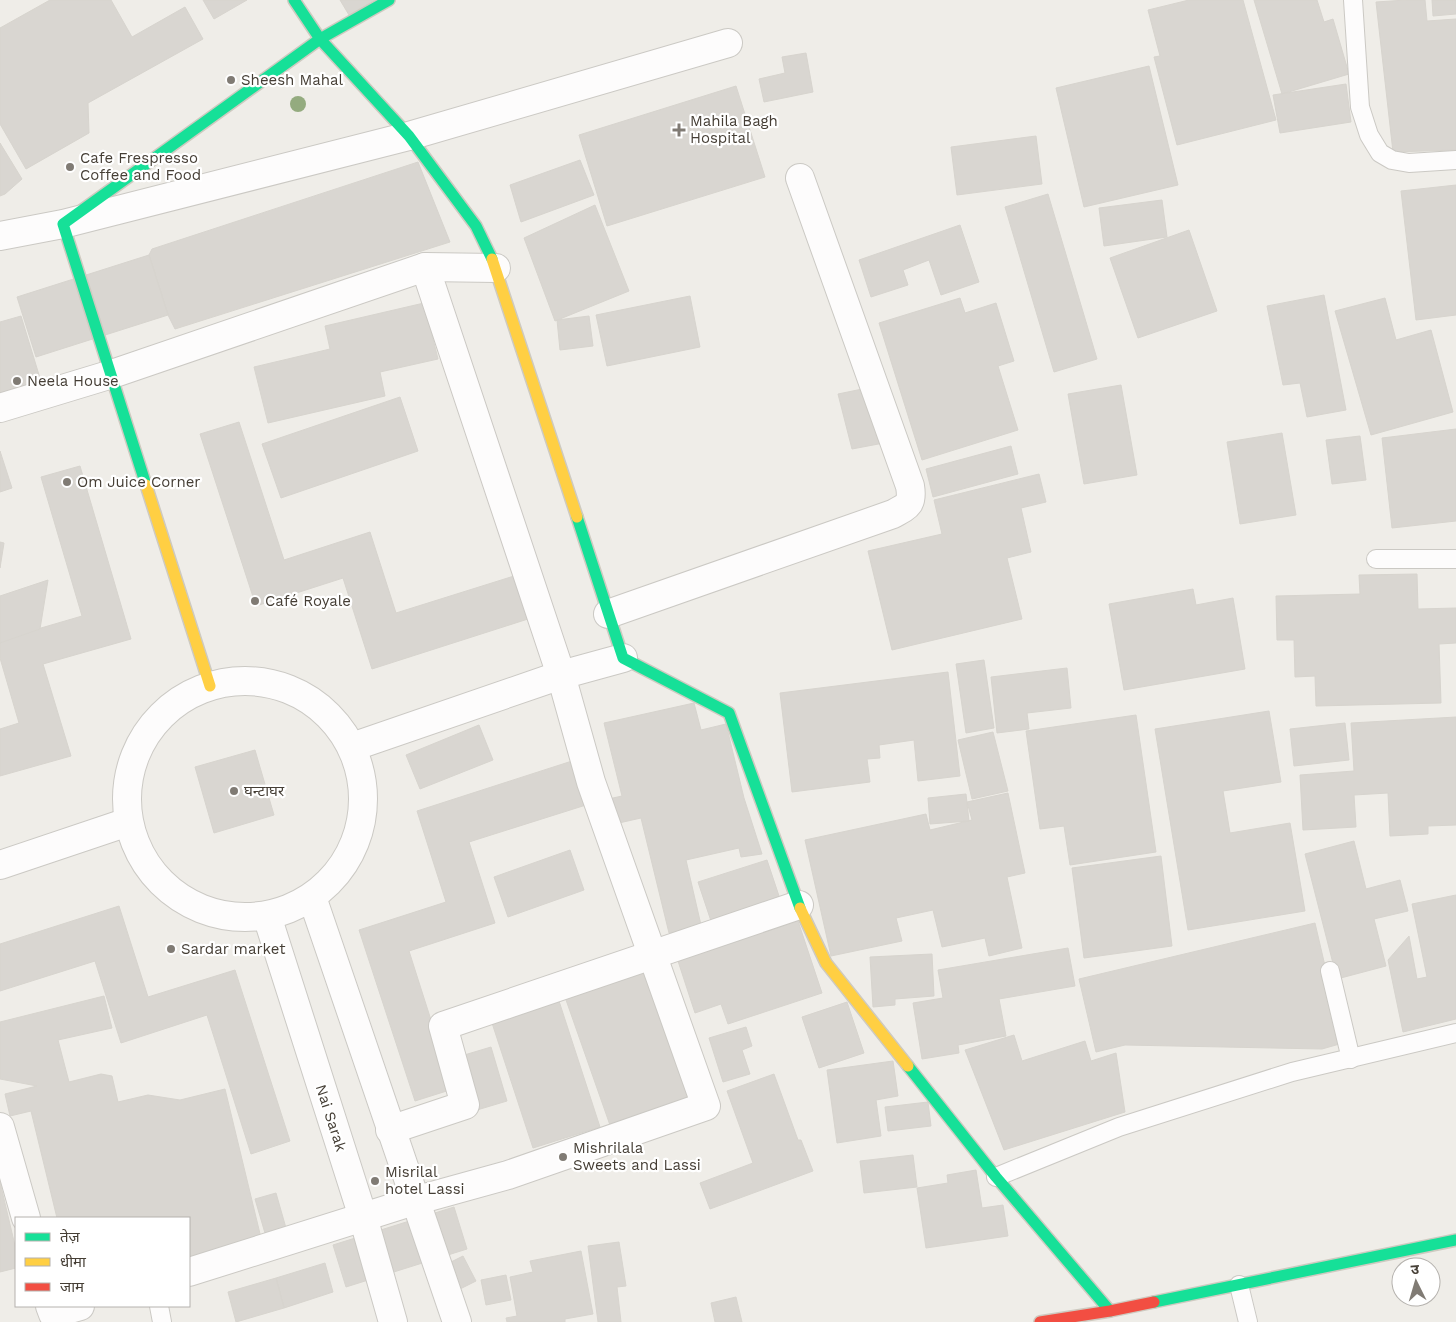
<svg xmlns="http://www.w3.org/2000/svg" width="1456" height="1322" font-family="'Work Sans','Noto Sans Devanagari',sans-serif">
  <style>
    .building { fill: #d9d6d1; stroke: #d7d4ce }
    .lines { fill: none; stroke-linecap: round; stroke-linejoin: round }
    .lane-casing { stroke: #cbc9c4; stroke-width: 20 }
    .street-casing { stroke: #cbc9c4; stroke-width: 30 }
    .fast-casing { stroke: #cecac0; stroke-width: 14 }
    .slow-casing { stroke: #cecac0; stroke-width: 14 }
    .jam-casing { stroke: #cecac0; stroke-width: 14 }
    .lane { stroke: #fdfcfc; stroke-width: 18 }
    .street { stroke: #fdfcfc; stroke-width: 28 }
    .fast { stroke: #16e098; stroke-width: 11 }
    .slow { stroke: #ffcf43; stroke-width: 11 }
    .jam { stroke: #f24e42; stroke-width: 11 }
    .tree { fill: #94ab7f }
    .poi-dot { fill: #807b74; stroke: #fff; stroke-width: 2 }
    .labels { text-anchor: middle; dominant-baseline: central; stroke-width: 4.5; stroke-linejoin: round; paint-order: stroke }
    .poi-label { font-size: 15px; fill: #453e35; stroke: #fff; text-anchor: start }
    .street-label { font-size: 15px; fill: #453e35; stroke: #fff }
  </style>
  <rect width="100%" height="100%" fill="#efede8"/>
  <!-- building -->
  <g class="building">
    <polygon points="50,0 111,0 132,37 185,7 203,39 88,103 89,133 26,169 0,124 0,28"/>
    <polygon points="203,0 247,0 214,19"/>
    <polygon points="340,0 374,0 349,15"/>
    <polygon points="1189,0 1243,0 1276,120 1177,145 1154,57 1160,56 1148,10"/>
    <polygon points="1254,0 1317,0 1324,22 1333,19 1349,74 1282,94"/>
    <polygon points="1406,0 1425,0 1427,21 1456,19 1456,150 1393,152 1376,2"/>
    <polygon points="1432,0 1456,0 1456,14 1433,16"/>
    <polygon points="806,53 813,92 764,102 759,79 785,73 782,57"/>
    <polygon points="1149,66 1178,185 1084,207 1056,88"/>
    <polygon points="1346,84 1351,122 1280,133 1273,95"/>
    <polygon points="736,86 765,177 607,226 579,135"/>
    <polygon points="1036,136 1042,184 957,195 951,147"/>
    <polygon points="0,143 22,179 5,194 0,196"/>
    <polygon points="580,160 594,195 521,222 510,185"/>
    <polygon points="418,162 450,242 175,329 168,315 149,255 152,249"/>
    <polygon points="1456,185 1456,315 1416,320 1401,191"/>
    <polygon points="1048,194 1097,359 1054,372 1005,207"/>
    <polygon points="1162,200 1167,237 1104,246 1099,208"/>
    <polygon points="595,205 629,291 555,321 524,238"/>
    <polygon points="960,225 979,282 941,295 929,260 903,270 908,285 871,297 859,260"/>
    <polygon points="1189,230 1217,311 1138,338 1110,258"/>
    <polygon points="149,255 168,315 36,357 17,297"/>
    <polygon points="1324,295 1346,410 1307,417 1300,383 1283,385 1267,306"/>
    <polygon points="690,296 700,347 607,366 596,315"/>
    <polygon points="960,298 965,313 996,303 1014,361 998,366 1018,430 922,460 879,323"/>
    <polygon points="1385,298 1396,340 1431,330 1453,412 1371,435 1335,311"/>
    <polygon points="424,303 438,359 380,372 385,396 268,423 254,367 330,349 325,326"/>
    <polygon points="21,316 43,388 0,401 0,322"/>
    <polygon points="589,316 593,346 560,350 557,320"/>
    <polygon points="1121,385 1137,475 1084,484 1068,394"/>
    <polygon points="872,387 889,442 852,449 838,394"/>
    <polygon points="400,397 418,451 281,498 262,444"/>
    <polygon points="239,422 284,560 370,532 396,613 514,576 528,619 372,669 343,578 256,606 200,434"/>
    <polygon points="1456,429 1456,521 1392,528 1382,438"/>
    <polygon points="1282,433 1296,515 1240,524 1227,442"/>
    <polygon points="1360,436 1366,480 1332,484 1326,440"/>
    <polygon points="1011,446 1018,474 933,497 926,469"/>
    <polygon points="0,451 12,488 0,492"/>
    <polygon points="80,466 131,639 43,664 71,756 0,776 0,729 19,723 0,658 0,640 82,616 41,477"/>
    <polygon points="1039,474 1046,502 1021,508 1031,552 1007,558 1022,619 892,650 868,551 942,534 934,500"/>
    <polygon points="0,542 4,543 0,568"/>
    <polygon points="1417,574 1418,609 1456,608 1456,643 1439,644 1441,703 1316,706 1315,676 1295,677 1294,640 1277,640 1276,596 1360,594 1359,575"/>
    <polygon points="48,580 40,629 0,643 0,596"/>
    <polygon points="1193,589 1196,605 1233,598 1245,669 1124,690 1109,604"/>
    <polygon points="984,660 994,728 966,733 956,664"/>
    <polygon points="1067,668 1071,708 1027,713 1029,729 997,733 991,677"/>
    <polygon points="948,672 960,776 918,781 914,740 879,745 880,758 867,759 870,782 792,792 780,693"/>
    <polygon points="694,703 701,730 726,724 744,798 762,854 741,857 739,848 686,860 701,925 669,933 641,818 610,825 604,800 622,796 604,723"/>
    <polygon points="1269,711 1281,782 1223,791 1230,833 1290,823 1305,911 1188,930 1155,729"/>
    <polygon points="1136,715 1156,852 1070,865 1064,826 1040,829 1026,731"/>
    <polygon points="1456,717 1456,825 1428,826 1428,834 1390,836 1388,793 1354,795 1356,827 1303,830 1300,775 1354,771 1351,723"/>
    <polygon points="1345,723 1349,760 1294,766 1290,729"/>
    <polygon points="479,725 493,760 420,789 406,755"/>
    <polygon points="993,732 1008,791 972,799 958,740"/>
    <polygon points="255,750 274,815 214,833 195,767"/>
    <polygon points="572,761 586,805 469,842 495,923 409,951 453,1089 415,1101 359,930 446,902 417,811"/>
    <polygon points="1008,793 1025,873 1007,877 1022,948 989,956 985,938 942,947 933,910 896,918 902,941 831,956 805,840 926,814 930,830 972,820 967,802"/>
    <polygon points="966,794 969,821 930,824 928,798"/>
    <polygon points="1354,841 1366,889 1400,880 1408,911 1374,919 1386,966 1337,979 1305,854"/>
    <polygon points="570,850 584,890 508,917 494,877"/>
    <polygon points="1161,856 1172,946 1084,958 1072,868"/>
    <polygon points="767,860 781,902 712,924 698,882"/>
    <polygon points="1456,895 1456,1019 1403,1032 1388,960 1409,936 1417,979 1427,977 1412,904"/>
    <polygon points="119,906 148,997 235,970 290,1141 251,1154 207,1015 121,1043 95,961 0,991 0,944"/>
    <polygon points="798,921 822,993 728,1024 721,1004 695,1013 678,961"/>
    <polygon points="1315,923 1343,1043 1322,1049 1125,1045 1096,1052 1079,979"/>
    <polygon points="1068,948 1075,986 999,999 1006,1036 958,1045 959,1053 922,1059 913,1003 943,998 938,970"/>
    <polygon points="932,954 934,996 895,999 895,1005 873,1007 870,957"/>
    <polygon points="650,968 696,1098 611,1128 565,997"/>
    <polygon points="104,996 112,1028 58,1040 69,1082 101,1074 112,1076 118,1102 148,1095 180,1100 225,1089 262,1242 189,1263 189,1218 57,1218 31,1111 10,1116 5,1094 37,1086 0,1079 0,1022"/>
    <polygon points="559,1001 600,1127 533,1148 492,1023"/>
    <polygon points="847,1002 864,1053 819,1068 802,1017"/>
    <polygon points="746,1027 752,1046 742,1050 750,1074 723,1082 709,1038"/>
    <polygon points="1014,1035 1022,1061 1085,1041 1091,1061 1116,1053 1125,1112 1004,1150 965,1050"/>
    <polygon points="491,1047 507,1101 477,1110 461,1056"/>
    <polygon points="893,1061 898,1096 876,1100 881,1136 837,1143 827,1070"/>
    <polygon points="774,1074 798,1140 801,1140 813,1171 710,1209 700,1183 753,1163 727,1091"/>
    <polygon points="928,1102 931,1126 888,1131 885,1107"/>
    <polygon points="913,1155 917,1187 864,1193 860,1161"/>
    <polygon points="976,1170 982,1208 1003,1205 1008,1236 926,1248 917,1188 948,1183 947,1175"/>
    <polygon points="0,1182 16,1250 16,1268 0,1272"/>
    <polygon points="276,1193 288,1235 267,1240 255,1199"/>
    <polygon points="454,1207 467,1249 346,1287 333,1245"/>
    <polygon points="619,1242 626,1286 617,1287 621,1322 598,1322 588,1246"/>
    <polygon points="581,1251 593,1314 565,1319 565,1322 507,1322 506,1318 517,1316 510,1277 533,1272 530,1261"/>
    <polygon points="463,1256 476,1281 456,1291 443,1266"/>
    <polygon points="325,1263 333,1292 284,1308 276,1278"/>
    <polygon points="506,1275 511,1300 486,1305 481,1280"/>
    <polygon points="276,1278 284,1308 236,1322 228,1292"/>
    <polygon points="736,1297 742,1322 715,1322 711,1303"/>
  </g>
  <g class="lines">
    <!-- lane casing -->
    <g class="lane-casing">
      <g id="lane">
        <polyline points="1353,0 1360,107 1369,135 1380,153 1392,160 1409,163 1456,160"/>
        <polyline points="1376,559 1456,559"/>
        <polyline points="1330,971 1351,1059"/>
        <polyline points="996,1177 1119,1127 1292,1072 1456,1033"/>
        <polyline points="1239,1285 1248,1322"/>
        <polyline points="159,1306 162,1322"/>
      </g>
    </g>
    <!-- street casing -->
    <g class="street-casing">
      <g id="street">
        <polyline points="0,236 63,224 409,136 728,43"/>
        <polyline points="0,408 112,374 425,267 496,268"/>
        <path d="M608 614 893 514C908 506 913 504 910 486L800 178"/>
        <circle cx="245" cy="799" r="118"/>
        <polyline points="352,747 561,675 623,658"/>
        <polyline points="0,865 128,822"/>
        <polyline points="312,897 457,1322"/>
        <polyline points="267,916 363,1217 393,1322"/>
        <polyline points="0,1127 26,1218"/>
        <polyline points="390,1130 465,1105 443,1026 799,905"/>
        <polyline points="189,1272 414,1201 508,1175 706,1106 591,782 561,675 425,267"/>
        <polyline points="50,1306 53,1314 80,1306"/>
      </g>
    </g>
    <!-- fast casing -->
    <g class="fast-casing">
      <g id="fast">
        <polyline points="294,0 320,39 409,136 476,226 492,259"/>
        <polyline points="146,485 63,224 320,39 389,0"/>
        <polyline points="577,517 623,658 729,713 800,908"/>
        <polyline points="908,1066 996,1177 1110,1311"/>
        <polyline points="1154,1302 1456,1240"/>
      </g>
    </g>
    <!-- slow casing -->
    <g class="slow-casing">
      <g id="slow">
        <polyline points="492,259 577,517"/>
        <polyline points="146,485 210,686"/>
        <polyline points="800,908 826,963 908,1066"/>
      </g>
    </g>
    <!-- jam casing -->
    <g class="jam-casing">
      <polyline id="jam" points="1040,1322 1110,1311 1154,1302"/>
    </g>
    <!-- lane -->
    <use href="#lane" class="lane"/>
    <!-- street -->
    <use href="#street" class="street"/>
    <!-- fast -->
    <use href="#fast" class="fast"/>
    <!-- slow -->
    <use href="#slow" class="slow"/>
    <!-- jam -->
    <use href="#jam" class="jam"/>
  </g>
  <!-- trees -->
  <circle class="tree" cx="298" cy="104" r="8"/>
  <!-- markers -->
  <g class="poi-dot">
    <circle cx="231" cy="80" r="5"/>
    <path d="M676.5 122.5h5v5h5v5h-5v5h-5v-5h-5v-5h5z"/>
    <circle cx="70" cy="167" r="5"/>
    <circle cx="17" cy="381" r="5"/>
    <circle cx="67" cy="482" r="5"/>
    <circle cx="255" cy="601" r="5"/>
    <circle cx="234" cy="791" r="5"/>
    <circle cx="171" cy="949" r="5"/>
    <circle cx="563" cy="1157" r="5"/>
    <circle cx="375" cy="1181" r="5"/>
  </g>
  <g class="labels">
    <!-- poi labels -->
    <g class="poi-label">
      <text x="241" y="80">Sheesh Mahal</text>
      <text x="690" y="121">Mahila Bagh<tspan x="690" dy="17">Hospital</tspan></text>
      <text x="80" y="158">Cafe Frespresso<tspan x="80" dy="17">Coffee and Food</tspan></text>
      <text x="27" y="381">Neela House</text>
      <text x="77" y="482">Om Juice Corner</text>
      <text x="265" y="601">Café Royale</text>
      <text x="244" y="791">घन्टाघर</text>
      <text x="181" y="949">Sardar market</text>
      <text x="573" y="1148">Mishrilala<tspan x="573" dy="17">Sweets and Lassi</tspan></text>
      <text x="385" y="1172">Misrilal<tspan x="385" dy="17">hotel Lassi</tspan></text>
    </g>
    <!-- street labels -->
    <g class="street-label">
      <text transform="translate(331 1118) rotate(72)">Nai Sarak</text>
    </g>
  </g>
  <!-- legend -->
  <rect x="15" y="1217" width="175" height="90" fill="#ffffff" stroke="#b5b2ae"/>
  <rect x="25" y="1233" width="25" height="8" fill="#16e098" stroke="#b5b2ae"/>
  <text x="60" y="1242" font-size="15" fill="#453e35">तेज़</text>
  <rect x="25" y="1258" width="25" height="8" fill="#ffcf43" stroke="#b5b2ae"/>
  <text x="60" y="1267" font-size="15" fill="#453e35">धीमा</text>
  <rect x="25" y="1283" width="25" height="8" fill="#f24e42" stroke="#b5b2ae"/>
  <text x="60" y="1292" font-size="15" fill="#453e35">जाम</text>
  <!-- north arrow -->
  <g transform="translate(1416 1282) rotate(355)"><circle r="24" fill="#ffffff" stroke="#b5b2ae"/>
  <path d="M0-4L9 19L0 12L-9 19Z" fill="#807b74"/>
  <text y="-8" font-size="14" font-weight="bold" text-anchor="middle" fill="#453e35">उ</text>
  </g>
</svg>
